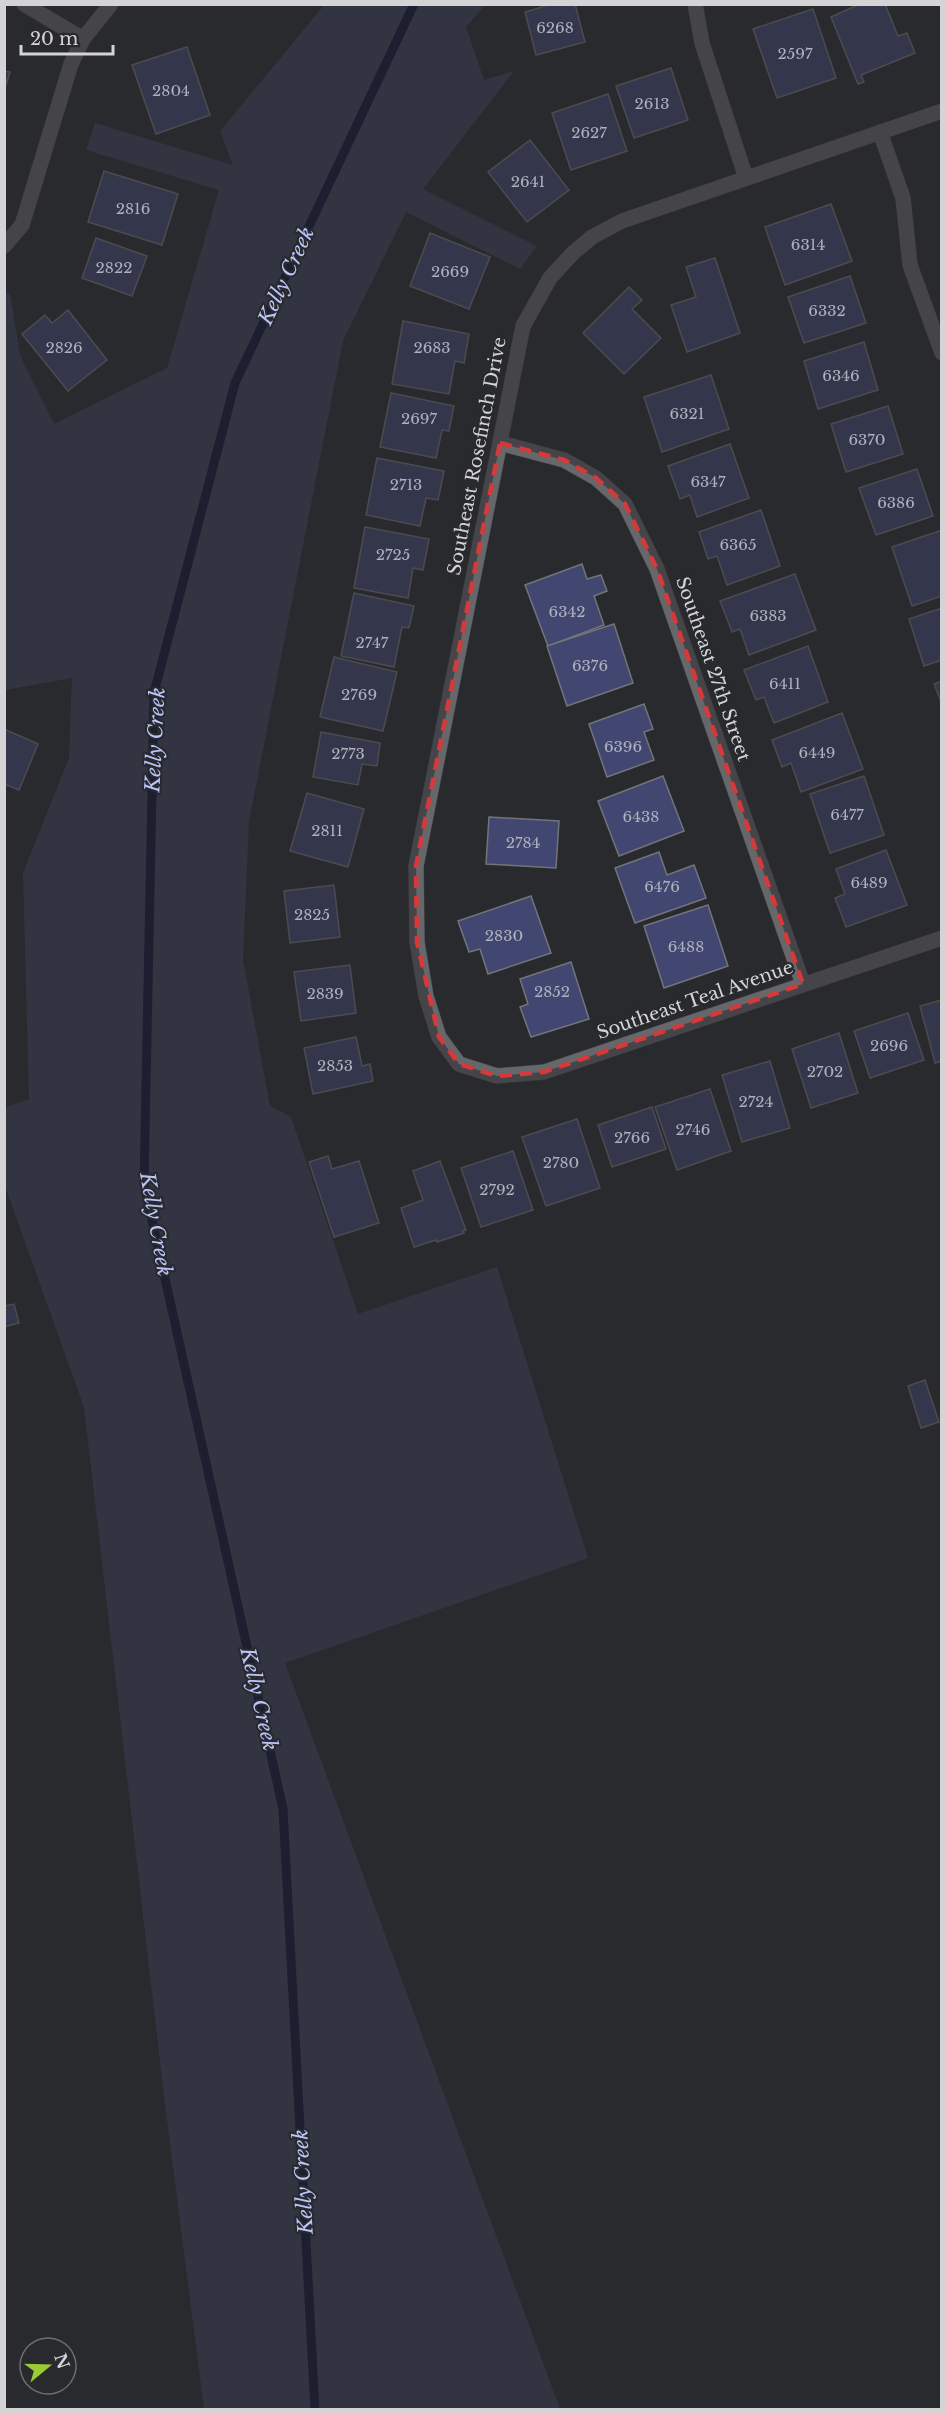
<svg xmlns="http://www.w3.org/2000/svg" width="946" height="2414" font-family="'Libre Baskerville',serif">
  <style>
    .green { fill: #3c415c }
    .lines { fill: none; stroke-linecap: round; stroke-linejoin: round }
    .stream { stroke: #0f1034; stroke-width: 9 }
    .building { fill: #414770; stroke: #737479; stroke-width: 1.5 }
    .street-casing { stroke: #444548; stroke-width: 16 }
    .street { stroke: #66676b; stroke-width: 15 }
    .marked { fill: none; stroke: #d6393a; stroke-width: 4.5; stroke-dasharray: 12 8; stroke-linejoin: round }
    .labels { text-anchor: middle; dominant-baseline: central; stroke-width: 4.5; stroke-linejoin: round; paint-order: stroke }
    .number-label { font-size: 15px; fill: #afb1bd }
    .street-label { font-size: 18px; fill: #d4d4d7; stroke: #292a2e }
    .water-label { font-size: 20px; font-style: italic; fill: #bac5fc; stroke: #292a2e }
  </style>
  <rect width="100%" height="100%" fill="#292a2e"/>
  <!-- green -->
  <polygon class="green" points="325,4 485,5 466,27 484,80 514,71 423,189 537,246 520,269 406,212 343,341 249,821 243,960 270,1106 291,1117 358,1314 497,1267 588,1558 285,1663 560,2409 204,2409 164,2096 84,1407 5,1186 5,1108 29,1099 23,873 69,758 72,678 5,690 5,294 10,293 20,355 54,424 167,368 219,190 86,150 95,123 233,165 220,131"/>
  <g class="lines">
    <!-- stream -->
    <polyline class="stream" points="315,2410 283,1809 144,1184 154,693 235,383 414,4"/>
  </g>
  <!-- building -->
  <g class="building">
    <polygon points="552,4 575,4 585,42 536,55 525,12"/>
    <polygon points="860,4 885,4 898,36 907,33 915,53 861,75 864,82 858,84 831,17"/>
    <polygon points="813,9 836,78 777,98 753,29"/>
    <polygon points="187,47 210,115 156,134 132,65"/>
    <polygon points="671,68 688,120 634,138 616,86"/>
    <polygon points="4,71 10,72 4,91"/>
    <polygon points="608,94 627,151 571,170 552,113"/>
    <polygon points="530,140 569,190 527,222 488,172"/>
    <polygon points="104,171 178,194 162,245 88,222"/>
    <polygon points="831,204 852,261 785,285 765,227"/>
    <polygon points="430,233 490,257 469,309 410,286"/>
    <polygon points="96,238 147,256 132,296 82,278"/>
    <polygon points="715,258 740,333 687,352 671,305 696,297 686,267"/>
    <polygon points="850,276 866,323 804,343 788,297"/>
    <polygon points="629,287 642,300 632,309 661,338 624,374 583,333"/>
    <polygon points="68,310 107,360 68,391 22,334 45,315 52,323"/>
    <polygon points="403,321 469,334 464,363 455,361 449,394 392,384"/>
    <polygon points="864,342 878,390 818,409 804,361"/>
    <polygon points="711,375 729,429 662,452 644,397"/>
    <polygon points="391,393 454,406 449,431 442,430 436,458 380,447"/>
    <polygon points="888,406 903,454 846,472 831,424"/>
    <polygon points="730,444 749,498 697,517 690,495 680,499 668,466"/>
    <polygon points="377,458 444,471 438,500 426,498 420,526 366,515"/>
    <polygon points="917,469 933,516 876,535 859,488"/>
    <polygon points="761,510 780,566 727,585 717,556 708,559 699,532"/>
    <polygon points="365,527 429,539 423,570 413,568 408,598 354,588"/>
    <polygon points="942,530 942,596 912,606 892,547"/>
    <polygon points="582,564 587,579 601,575 607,591 594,596 604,625 548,646 525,585"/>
    <polygon points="795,574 816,630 749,655 740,629 732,632 720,601"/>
    <polygon points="354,593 414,606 409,628 402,627 394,667 341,656"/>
    <polygon points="942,608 942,660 924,666 909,619"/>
    <polygon points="614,624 633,683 567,706 547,646"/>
    <polygon points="808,646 828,702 774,723 764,697 756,700 744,670"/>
    <polygon points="334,657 397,672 383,731 320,717"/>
    <polygon points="942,681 942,704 934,684"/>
    <polygon points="644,704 653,729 644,732 654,760 607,777 589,724"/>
    <polygon points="842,713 863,769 801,792 791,763 782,767 772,740"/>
    <polygon points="4,729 38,744 19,790 4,784"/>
    <polygon points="321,732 380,743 377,766 362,764 358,785 313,777"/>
    <polygon points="663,776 684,831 619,856 598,801"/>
    <polygon points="864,776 884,835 830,853 810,794"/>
    <polygon points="307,793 364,809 348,867 290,851"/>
    <polygon points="489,817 559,821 556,868 486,864"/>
    <polygon points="886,850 907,905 846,927 835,898 845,894 836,869"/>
    <polygon points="659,852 667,875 694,865 706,898 635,923 615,868"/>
    <polygon points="334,885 340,937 290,943 284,891"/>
    <polygon points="531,896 551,953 488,974 480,949 469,952 458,921"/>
    <polygon points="708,905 728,966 664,988 644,926"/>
    <polygon points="571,962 589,1019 531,1037 520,1007 528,1004 520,979"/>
    <polygon points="350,965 356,1013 301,1021 294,972"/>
    <polygon points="942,1000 942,1061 935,1063 920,1006"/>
    <polygon points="908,1013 924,1060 870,1078 854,1031"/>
    <polygon points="839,1033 858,1093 811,1108 792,1049"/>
    <polygon points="356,1037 362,1066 370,1064 373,1081 313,1094 304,1048"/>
    <polygon points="770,1061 790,1128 742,1142 722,1075"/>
    <polygon points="710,1089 731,1151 677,1170 655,1107"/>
    <polygon points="652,1107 666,1149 612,1167 598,1125"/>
    <polygon points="577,1119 600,1188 546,1206 522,1137"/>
    <polygon points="513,1151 533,1210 481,1227 461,1168"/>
    <polygon points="328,1156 332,1169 359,1161 379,1223 334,1237 309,1162"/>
    <polygon points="440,1161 466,1230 463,1231 464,1233 437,1242 436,1240 414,1247 401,1208 423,1200 413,1171"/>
    <polygon points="14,1304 19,1323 4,1327 4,1306"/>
    <polygon points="925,1380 939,1422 921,1428 908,1386"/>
  </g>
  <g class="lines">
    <!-- street casing -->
    <g class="street-casing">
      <g id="street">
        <polyline points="24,4 83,39"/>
        <polyline points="695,4 702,43 746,178"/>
        <polyline points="942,111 622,221 592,237 573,253 550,278 523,326 416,866 417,942 426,996 439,1037 459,1064 497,1076 544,1072 942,938"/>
        <polyline points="880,132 903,198 910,265 942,353"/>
        <polyline points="4,246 22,225 71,64 83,39 111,4"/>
        <polyline points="500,443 564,460 596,478 625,504 657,569 803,984"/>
      </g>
    </g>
    <!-- street -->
    <use href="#street" class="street"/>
  </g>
  <!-- marked area -->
  <path d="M0 0H946V2414H0ZM500 443 564 460 596 478 625 504 657 569 803 984 544 1072 497 1076 459 1064 439 1037 417 942 416 866Z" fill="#292a2e" fill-opacity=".55" fill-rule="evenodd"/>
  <path class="marked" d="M500 443 564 460 596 478 625 504 657 569 803 984 544 1072 497 1076 459 1064 439 1037 417 942 416 866Z"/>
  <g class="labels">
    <!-- number labels -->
    <g class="number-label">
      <text x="555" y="27">6268</text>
      <text x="795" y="53">2597</text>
      <text x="171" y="90">2804</text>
      <text x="652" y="103">2613</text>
      <text x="589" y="132">2627</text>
      <text x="528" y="181">2641</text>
      <text x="133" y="208">2816</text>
      <text x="808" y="244">6314</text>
      <text x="114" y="267">2822</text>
      <text x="450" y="271">2669</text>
      <text x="827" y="310">6332</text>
      <text x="64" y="347">2826</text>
      <text x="432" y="347">2683</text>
      <text x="841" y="375">6346</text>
      <text x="687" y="413">6321</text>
      <text x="419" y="418">2697</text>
      <text x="867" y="439">6370</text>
      <text x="708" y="481">6347</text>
      <text x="406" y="484">2713</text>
      <text x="896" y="502">6386</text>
      <text x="738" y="544">6365</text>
      <text x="393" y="554">2725</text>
      <text x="567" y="611">6342</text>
      <text x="768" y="615">6383</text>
      <text x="372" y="642">2747</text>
      <text x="590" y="665">6376</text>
      <text x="785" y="683">6411</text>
      <text x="359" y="694">2769</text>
      <text x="623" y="746">6396</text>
      <text x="817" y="752">6449</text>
      <text x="348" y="753">2773</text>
      <text x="847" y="814">6477</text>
      <text x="641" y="816">6438</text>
      <text x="327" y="830">2811</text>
      <text x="523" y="842">2784</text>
      <text x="869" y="882">6489</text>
      <text x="662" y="886">6476</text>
      <text x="312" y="914">2825</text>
      <text x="504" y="935">2830</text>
      <text x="686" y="946">6488</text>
      <text x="552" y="991">2852</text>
      <text x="325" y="993">2839</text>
      <text x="889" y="1045">2696</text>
      <text x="335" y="1065">2853</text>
      <text x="825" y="1071">2702</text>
      <text x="756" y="1101">2724</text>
      <text x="693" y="1129">2746</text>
      <text x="632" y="1137">2766</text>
      <text x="561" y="1162">2780</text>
      <text x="497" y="1189">2792</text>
    </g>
    <!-- street labels -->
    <g class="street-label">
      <text transform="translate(477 456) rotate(-79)">Southeast Rosefinch Drive</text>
      <text transform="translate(713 669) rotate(71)">Southeast 27th Street</text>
      <text transform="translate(695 1000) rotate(-19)">Southeast Teal Avenue</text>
    </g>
    <!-- water labels -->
    <g class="water-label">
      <text transform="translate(286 276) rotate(-65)">Kelly Creek</text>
      <text transform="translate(155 740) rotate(-87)">Kelly Creek</text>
      <text transform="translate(156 1224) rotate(80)">Kelly Creek</text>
      <text transform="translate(259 1699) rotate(77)">Kelly Creek</text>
      <text transform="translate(303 2182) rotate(-93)">Kelly Creek</text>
    </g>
  </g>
  <!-- border -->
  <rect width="946" height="2414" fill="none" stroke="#d4d4d7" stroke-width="12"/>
  <!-- north arrow -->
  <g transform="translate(48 2366) rotate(71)"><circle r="28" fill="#292a2e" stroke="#6d6e72" stroke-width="1.5"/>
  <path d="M0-4.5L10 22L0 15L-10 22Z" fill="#9bcb33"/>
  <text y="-9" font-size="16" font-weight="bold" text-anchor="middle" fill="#d4d4d7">N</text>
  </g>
  <!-- scale -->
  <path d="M21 45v9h92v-9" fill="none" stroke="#d4d4d7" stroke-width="3"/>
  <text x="30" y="45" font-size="18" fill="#d4d4d7" stroke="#292a2e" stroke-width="4.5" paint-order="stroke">20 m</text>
</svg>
